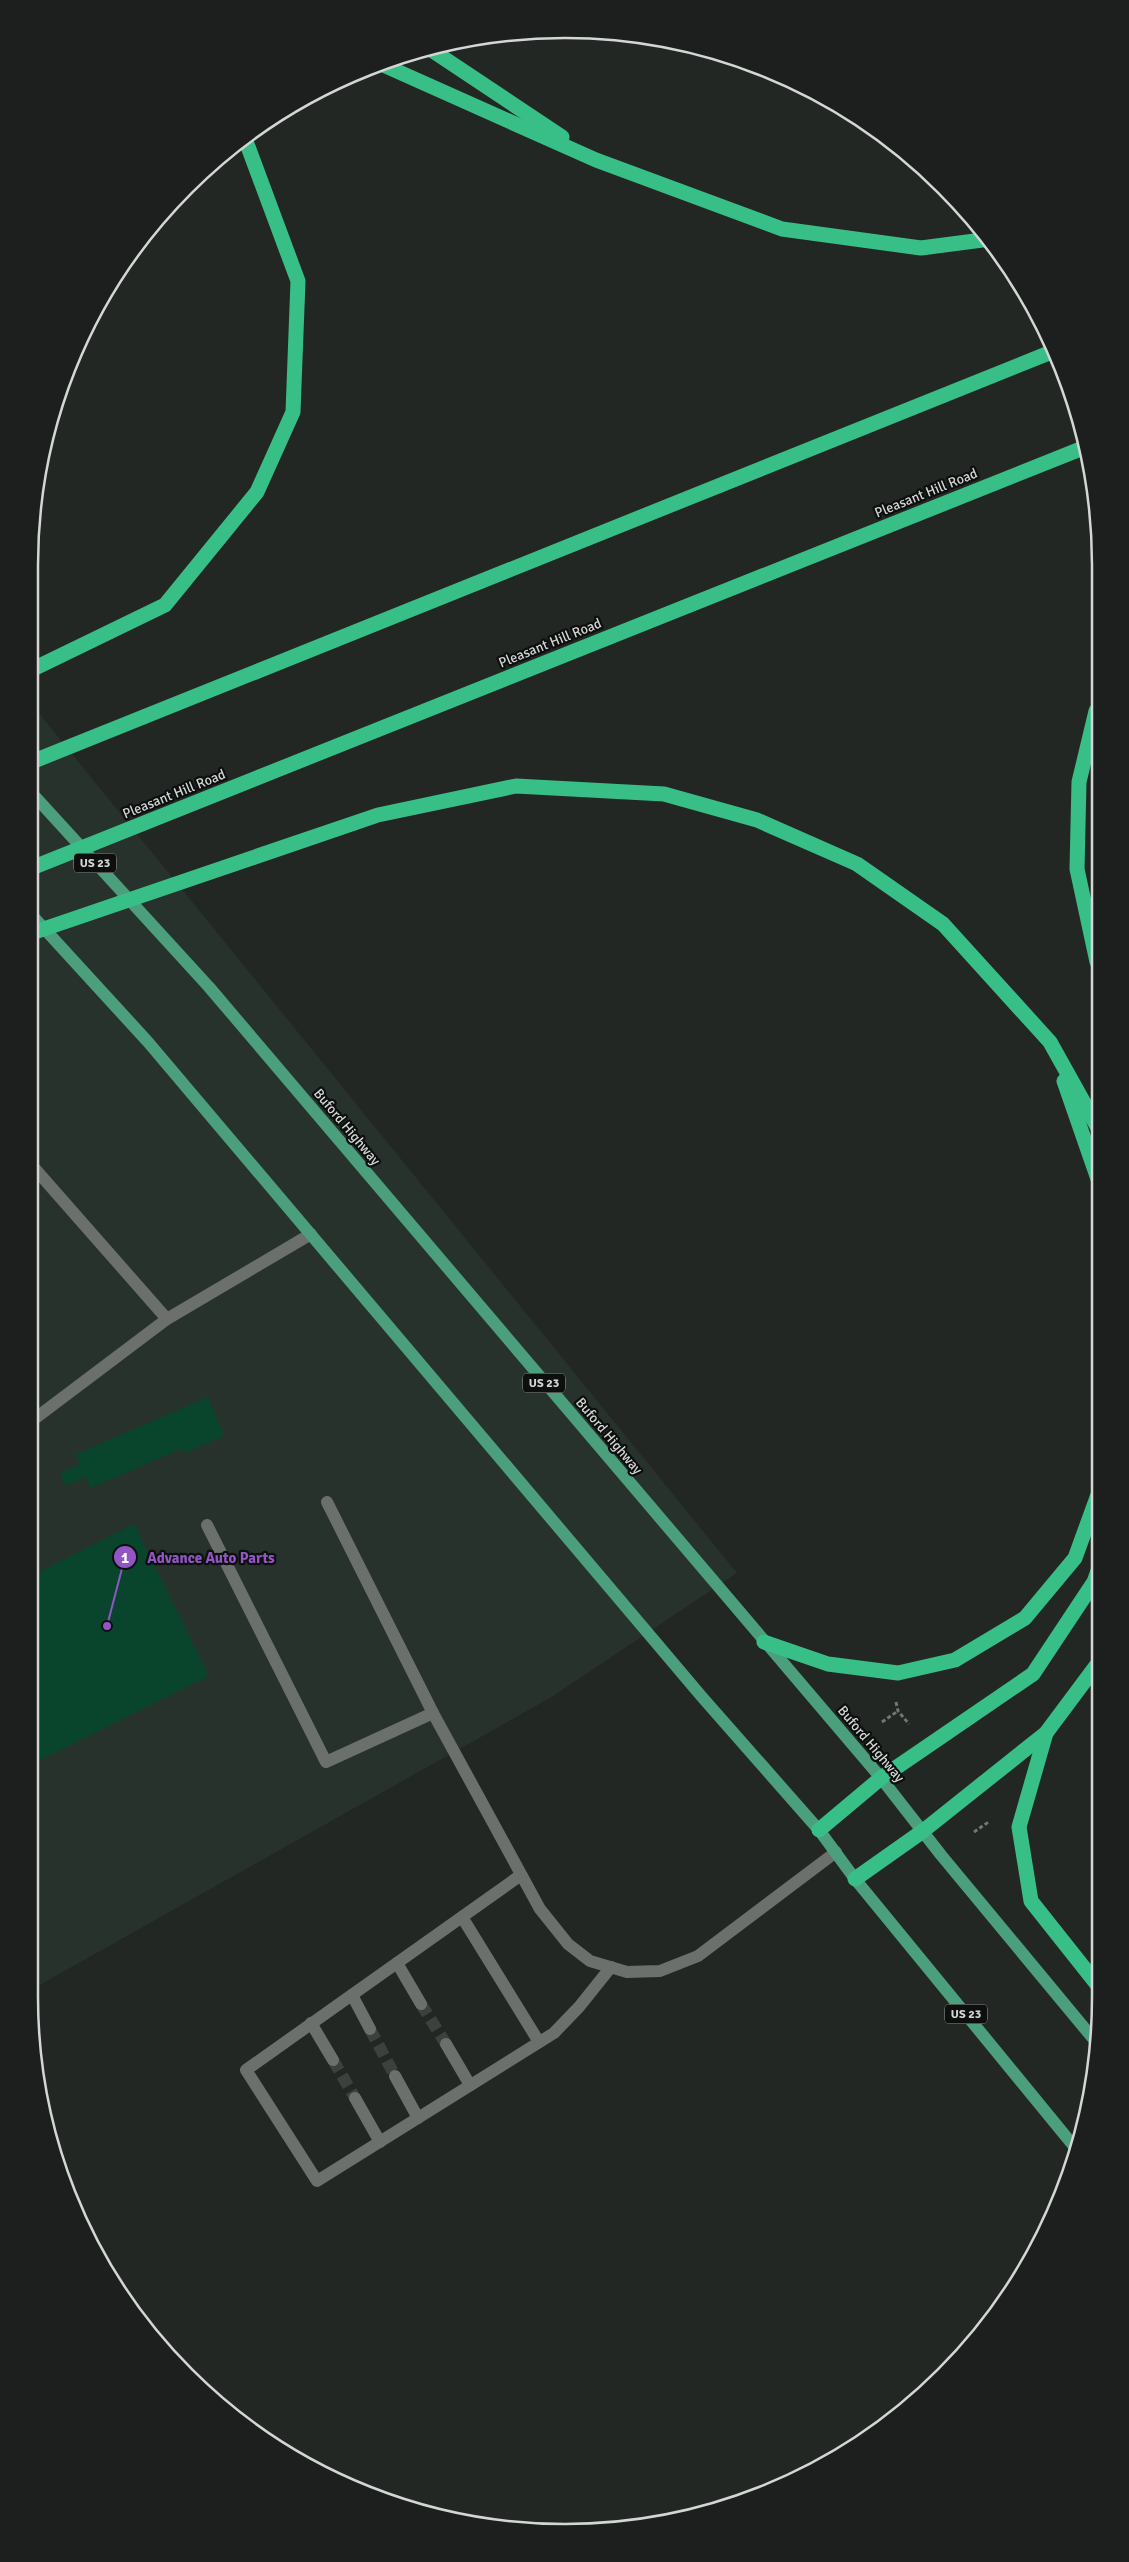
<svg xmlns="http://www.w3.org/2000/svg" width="1129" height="2562" font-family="Signika,sans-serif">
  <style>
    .built { fill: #28322c }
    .building { fill: #09442d }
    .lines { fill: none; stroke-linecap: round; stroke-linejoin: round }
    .minor-tunnel { stroke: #3d413e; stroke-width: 12; stroke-dasharray: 12 6; stroke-linecap: butt }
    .path { stroke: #727674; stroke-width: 3; stroke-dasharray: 4 2.5; stroke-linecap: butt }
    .minor { stroke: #6b706d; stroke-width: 12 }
    .major { stroke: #4c9f7d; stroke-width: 12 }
    .highway { stroke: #38bf87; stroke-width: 15 }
    .rail-casing { stroke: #c1c4c2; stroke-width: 5.5 }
    .rail { stroke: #0d0f0e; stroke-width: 4; stroke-dasharray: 11; stroke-linecap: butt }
    .labels { text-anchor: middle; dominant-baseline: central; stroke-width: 4.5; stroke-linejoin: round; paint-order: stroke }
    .shield { fill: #0d0f0e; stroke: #989a99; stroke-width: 1 }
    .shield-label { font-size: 12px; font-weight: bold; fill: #d3d6d4 }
    .street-label { font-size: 14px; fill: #d3d6d4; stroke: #0d0f0e }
    .rim { fill: none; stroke: #d3d6d4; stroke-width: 2.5 }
    .leader { fill: none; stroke: #9156c4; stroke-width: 2 }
    .callout-dot { fill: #9156c4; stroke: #0d0f0e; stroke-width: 2 }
    .mark-label { font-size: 15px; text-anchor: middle; font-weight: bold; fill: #fff }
    .callout-label { font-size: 15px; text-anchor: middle; font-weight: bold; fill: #9156c4; stroke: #0d0f0e; stroke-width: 4.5; stroke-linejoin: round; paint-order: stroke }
  </style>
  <rect width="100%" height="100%" fill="#222724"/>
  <!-- built -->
  <polygon class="built" points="29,701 737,1573 550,1698 29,1991"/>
  <!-- building -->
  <g class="building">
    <polygon points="208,1397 224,1436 185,1453 183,1448 91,1488 86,1477 66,1486 60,1473 80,1464 76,1454"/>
    <polygon points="134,1524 209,1676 34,1763 29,1753 29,1577"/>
  </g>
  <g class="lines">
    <!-- minor-tunnel -->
    <g class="minor-tunnel">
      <polyline points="421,2004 446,2044"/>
      <polyline points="370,2029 395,2076"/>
      <polyline points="333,2060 355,2098"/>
    </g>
    <!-- path -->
    <g class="path">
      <polyline points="896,1702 898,1711 909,1724"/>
      <polyline points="882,1722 898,1711"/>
      <polyline points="974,1832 990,1821"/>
    </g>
    <!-- minor -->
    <g class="minor">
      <polyline points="29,1162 167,1319 311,1234"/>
      <polyline points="29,1423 167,1319"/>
      <polyline points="327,1502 433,1713 540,1909 568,1944 590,1961 627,1972 660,1971 698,1956 836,1852"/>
      <polyline points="207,1525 326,1762 433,1713"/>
      <polyline points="521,1875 246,2070 317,2181 554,2033 579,2007 611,1967"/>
      <polyline points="462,1917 539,2042"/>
      <polyline points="397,1963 421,2004"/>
      <polyline points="352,1995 370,2029"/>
      <polyline points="311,2023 333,2060"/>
      <polyline points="446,2044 470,2085"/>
      <polyline points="395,2076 418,2118"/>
      <polyline points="355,2098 380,2142"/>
    </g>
    <!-- major -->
    <g class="major">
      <polyline points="29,790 209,987 881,1778 941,1855 1096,2042"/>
      <polyline points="29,912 148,1042 702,1697 819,1830 855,1879 1077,2150"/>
    </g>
    <!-- highway -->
    <g class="highway">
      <polyline points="427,47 562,137"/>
      <polyline points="381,64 596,160 782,229 921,248 990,239"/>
      <polyline points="29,671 165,605 257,492 293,412 298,281 244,136"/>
      <polyline points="1096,711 1079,782 1077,869 1097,962"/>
      <polyline points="29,763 1054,351"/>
      <polyline points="29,869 1083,448"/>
      <polyline points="29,934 378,815 516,786 664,794 757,820 857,864 943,924 1050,1042 1098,1128"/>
      <polyline points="1064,1081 1098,1179"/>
      <polyline points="764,1642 828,1664 898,1673 955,1660 1025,1618 1075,1558 1099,1492"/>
      <polyline points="1046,1733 1019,1827 1031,1901 1100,1988"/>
      <polyline points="819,1830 881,1778 1033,1674 1094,1582 1099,1568"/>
      <polyline points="855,1879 923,1831 1046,1733 1099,1662"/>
    </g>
    <!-- rail casing -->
    <g class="rail-casing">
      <polyline id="rail" points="99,2263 107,2274"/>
    </g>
    <!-- rail -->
    <use href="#rail" class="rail"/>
  </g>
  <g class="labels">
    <!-- shield labels -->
    <g class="shield">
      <rect x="74" y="853.5" width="42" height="19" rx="4"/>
      <rect x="523" y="1373.5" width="42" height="19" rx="4"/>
      <rect x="945" y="2004.5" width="42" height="19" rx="4"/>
    </g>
    <g class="shield-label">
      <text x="95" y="863">US 23</text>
      <text x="544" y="1383">US 23</text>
      <text x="966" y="2014">US 23</text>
    </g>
    <!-- street labels -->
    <g class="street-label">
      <text transform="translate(926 493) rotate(-22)">Pleasant Hill Road</text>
      <text transform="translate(550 643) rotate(-22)">Pleasant Hill Road</text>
      <text transform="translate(174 794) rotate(-22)">Pleasant Hill Road</text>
      <text transform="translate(347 1127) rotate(50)">Buford Highway</text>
      <text transform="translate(609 1436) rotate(50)">Buford Highway</text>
      <text transform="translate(871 1744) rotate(50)">Buford Highway</text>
    </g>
  </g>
  <!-- crop -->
  <path d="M0 0H1129V2562H0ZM565 38H565A527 527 0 0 1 1092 565V1997A527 527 0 0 1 565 2524H565A527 527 0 0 1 38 1997V565A527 527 0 0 1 565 38Z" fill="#1d1f1e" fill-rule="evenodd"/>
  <path class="rim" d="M565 38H565A527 527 0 0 1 1092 565V1997A527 527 0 0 1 565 2524H565A527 527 0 0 1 38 1997V565A527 527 0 0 1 565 38Z"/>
  <!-- callouts -->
  <path class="leader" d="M107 1626L125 1557"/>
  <g class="callout-dot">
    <circle cx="107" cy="1626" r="5"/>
    <circle cx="125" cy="1557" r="12"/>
  </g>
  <g class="mark-label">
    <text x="125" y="1563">1</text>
  </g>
  <g class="callout-label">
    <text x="211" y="1563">Advance Auto Parts</text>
  </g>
</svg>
